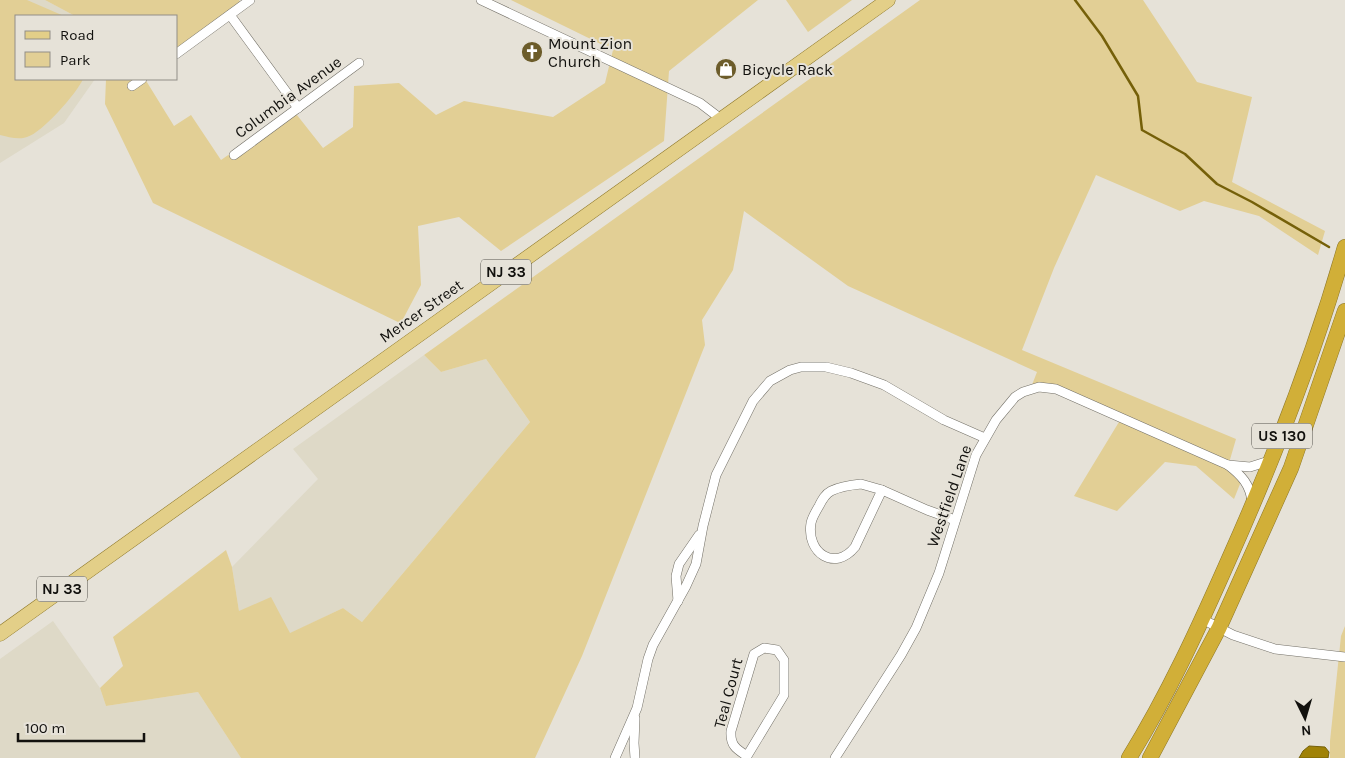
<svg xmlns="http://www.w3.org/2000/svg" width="1345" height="758" font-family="Karla,sans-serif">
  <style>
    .built { fill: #ded9c7 }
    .green { fill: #e2cf95 }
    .water { fill: #a08207; stroke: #756009 }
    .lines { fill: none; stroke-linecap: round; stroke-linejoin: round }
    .stream { stroke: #756009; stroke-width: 2.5 }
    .street-casing { stroke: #737067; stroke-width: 10 }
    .primary-casing { stroke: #8e7829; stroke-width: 15 }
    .highway-casing { stroke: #8e7829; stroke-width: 16 }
    .street { stroke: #fff; stroke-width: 9 }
    .primary { stroke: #e3cf88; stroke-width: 14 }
    .highway { stroke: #d1af38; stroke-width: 15 }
    .labels { text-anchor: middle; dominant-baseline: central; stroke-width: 4; stroke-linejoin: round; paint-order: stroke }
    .shield { fill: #e6e2d8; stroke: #52504b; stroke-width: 1 }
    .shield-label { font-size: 15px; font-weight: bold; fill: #12110e }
    .poi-label { font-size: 16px; fill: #12110e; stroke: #e6e2d8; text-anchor: start }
    .street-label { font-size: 16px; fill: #12110e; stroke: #e6e2d8 }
  </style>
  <rect width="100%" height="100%" fill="#e6e2d8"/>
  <!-- built -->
  <g class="built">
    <polygon points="0,0 45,0 75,16 16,16 16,79 95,79 64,123 0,163"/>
    <polygon points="424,355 441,372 486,359 530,422 362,622 343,608 289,634 239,611 232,567 318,479 293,449"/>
    <polygon points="53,621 100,688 106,706 198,692 241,758 0,758 0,659"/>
  </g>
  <!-- green -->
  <g class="green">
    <path d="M0 0H27L64 16H16V79H83C77 93 42 133 27 137 19 140 8 137 0 135Z"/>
    <polygon points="45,0 239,0 242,5 176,53 176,16 75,16"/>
    <polygon points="511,0 758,0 669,71 664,141 501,251 459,217 418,226 421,285 402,321 400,323 153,203 105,104 106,79 145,79 174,126 191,115 221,160 293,110 323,148 353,127 354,86 399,83 436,115 464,101 553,117 605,83 613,50"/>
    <polygon points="786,0 852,0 808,32"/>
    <polygon points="920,0 1143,0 1197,82 1252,97 1232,182 1325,231 1318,255 1259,216 1204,201 1180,211 1096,175 1054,268 1022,350 1236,439 1229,463 1244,474 1234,499 1196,466 1165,462 1117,511 1074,496 1122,417 1032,385 1037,372 848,286 744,211 733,270 702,320 705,345 582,656 535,758 241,758 198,692 106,706 100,688 123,666 113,637 226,550 232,567 239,611 271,597 290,633 343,608 362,622 530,422 486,359 441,372 424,355"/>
    <polygon points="1345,626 1345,758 1330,758 1330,741 1341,636"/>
  </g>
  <!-- water -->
  <polygon class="water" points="1309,746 1325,747 1329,752 1328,758 1299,758 1303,751"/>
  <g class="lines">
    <!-- stream -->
    <polyline class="stream" points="1075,0 1102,36 1138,96 1142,130 1185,154 1217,184 1252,202 1329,247"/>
    <!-- street casing -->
    <g class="street-casing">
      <g id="street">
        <polyline points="481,0 700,103 721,119"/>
        <polyline points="230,15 298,108"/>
        <polyline points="176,54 250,0"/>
        <polyline points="132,86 142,79"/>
        <polyline points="234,155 359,63"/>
        <polyline points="1228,465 1250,467 1272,460"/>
        <path d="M861 484 882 490 855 547C835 572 806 553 811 523 812 518 816 511 819 506 822 500 825 494 831 491 839 487 851 485 861 484Z"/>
        <polyline points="882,490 927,510 955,520"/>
        <polyline points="678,601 676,576 679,564 699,535"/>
        <polyline points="1202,619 1233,635 1275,649 1345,657"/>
        <path d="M764 648 777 650 784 660V695L747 756C736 749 730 745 731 731L754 654Z"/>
        <polyline points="615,758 637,708 648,659 653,645 686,586 696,564 703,526 716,475 753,401 770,381 790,370 801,367 826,367 851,373 884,385 944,420 985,438"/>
        <polyline points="635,758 634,743 635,718"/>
        <path d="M835 758 901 655 916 628 939 573 976 455 996 420 1015 397 1023 392 1039 387 1056 389 1228 465C1241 475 1251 485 1252 503"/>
      </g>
    </g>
    <!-- primary casing -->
    <g class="primary-casing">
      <polyline id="primary" points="0,634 888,0"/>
    </g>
    <!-- highway casing -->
    <g class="highway-casing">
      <g id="highway">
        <path d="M1129 758C1168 695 1199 627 1229 559 1275 456 1314 355 1345 247"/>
        <polyline points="1150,758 1219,628 1291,468 1345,311"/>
      </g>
    </g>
    <!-- street -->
    <use href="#street" class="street"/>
    <!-- primary -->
    <use href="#primary" class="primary"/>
    <!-- highway -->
    <use href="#highway" class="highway"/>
  </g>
  <!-- icons -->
  <defs>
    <g id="church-disc" transform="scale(1.125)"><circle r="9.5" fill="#6c5c2a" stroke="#e6e2d8"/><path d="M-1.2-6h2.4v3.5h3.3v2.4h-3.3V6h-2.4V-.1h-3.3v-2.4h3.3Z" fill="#fff"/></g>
    <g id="shop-disc" transform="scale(1.125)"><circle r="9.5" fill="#6c5c2a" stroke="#e6e2d8"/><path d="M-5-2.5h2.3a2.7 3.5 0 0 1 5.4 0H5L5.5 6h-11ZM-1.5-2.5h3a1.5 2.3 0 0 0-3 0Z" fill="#fff"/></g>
  </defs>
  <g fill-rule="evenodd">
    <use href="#church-disc" x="532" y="52"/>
    <use href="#shop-disc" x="726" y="69"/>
  </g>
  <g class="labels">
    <!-- shield labels -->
    <g class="shield">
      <rect x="481" y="259.5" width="50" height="25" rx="4"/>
      <rect x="1252" y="423.5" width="60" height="25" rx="4"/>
      <rect x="37" y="576.5" width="50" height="25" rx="4"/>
    </g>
    <g class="shield-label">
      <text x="506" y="272">NJ 33</text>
      <text x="1282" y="436">US 130</text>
      <text x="62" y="589">NJ 33</text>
    </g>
    <!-- poi labels -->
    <g class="poi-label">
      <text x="548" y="43">Mount Zion<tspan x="548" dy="18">Church</tspan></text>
      <text x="742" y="69">Bicycle Rack</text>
    </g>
    <!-- street labels -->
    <g class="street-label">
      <text transform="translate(288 97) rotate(-36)">Columbia Avenue</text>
      <text transform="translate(421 311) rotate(-35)">Mercer Street</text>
      <text transform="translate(949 496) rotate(-71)">Westfield Lane</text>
      <text transform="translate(728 693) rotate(-75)">Teal Court</text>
    </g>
  </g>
  <!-- legend -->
  <rect x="15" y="15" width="162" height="65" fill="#e6e2d8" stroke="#918e87"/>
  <rect x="25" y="31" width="25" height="8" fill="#e3cf88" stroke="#918e87"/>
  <text x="60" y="40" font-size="15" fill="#12110e">Road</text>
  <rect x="25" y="52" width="25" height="15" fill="#e2cf95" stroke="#918e87"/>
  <text x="60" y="65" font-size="15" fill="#12110e">Park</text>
  <!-- north arrow -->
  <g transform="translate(1305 718) rotate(175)" stroke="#e6e2d8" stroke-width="4" paint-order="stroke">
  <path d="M0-4L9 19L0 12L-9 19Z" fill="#12110e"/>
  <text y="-8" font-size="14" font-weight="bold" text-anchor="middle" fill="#12110e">N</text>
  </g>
  <!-- scale -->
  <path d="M18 733v8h126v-8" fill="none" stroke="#12110e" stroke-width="2.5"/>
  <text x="25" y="733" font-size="15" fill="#12110e" stroke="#e6e2d8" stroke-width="4" paint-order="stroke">100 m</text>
</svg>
